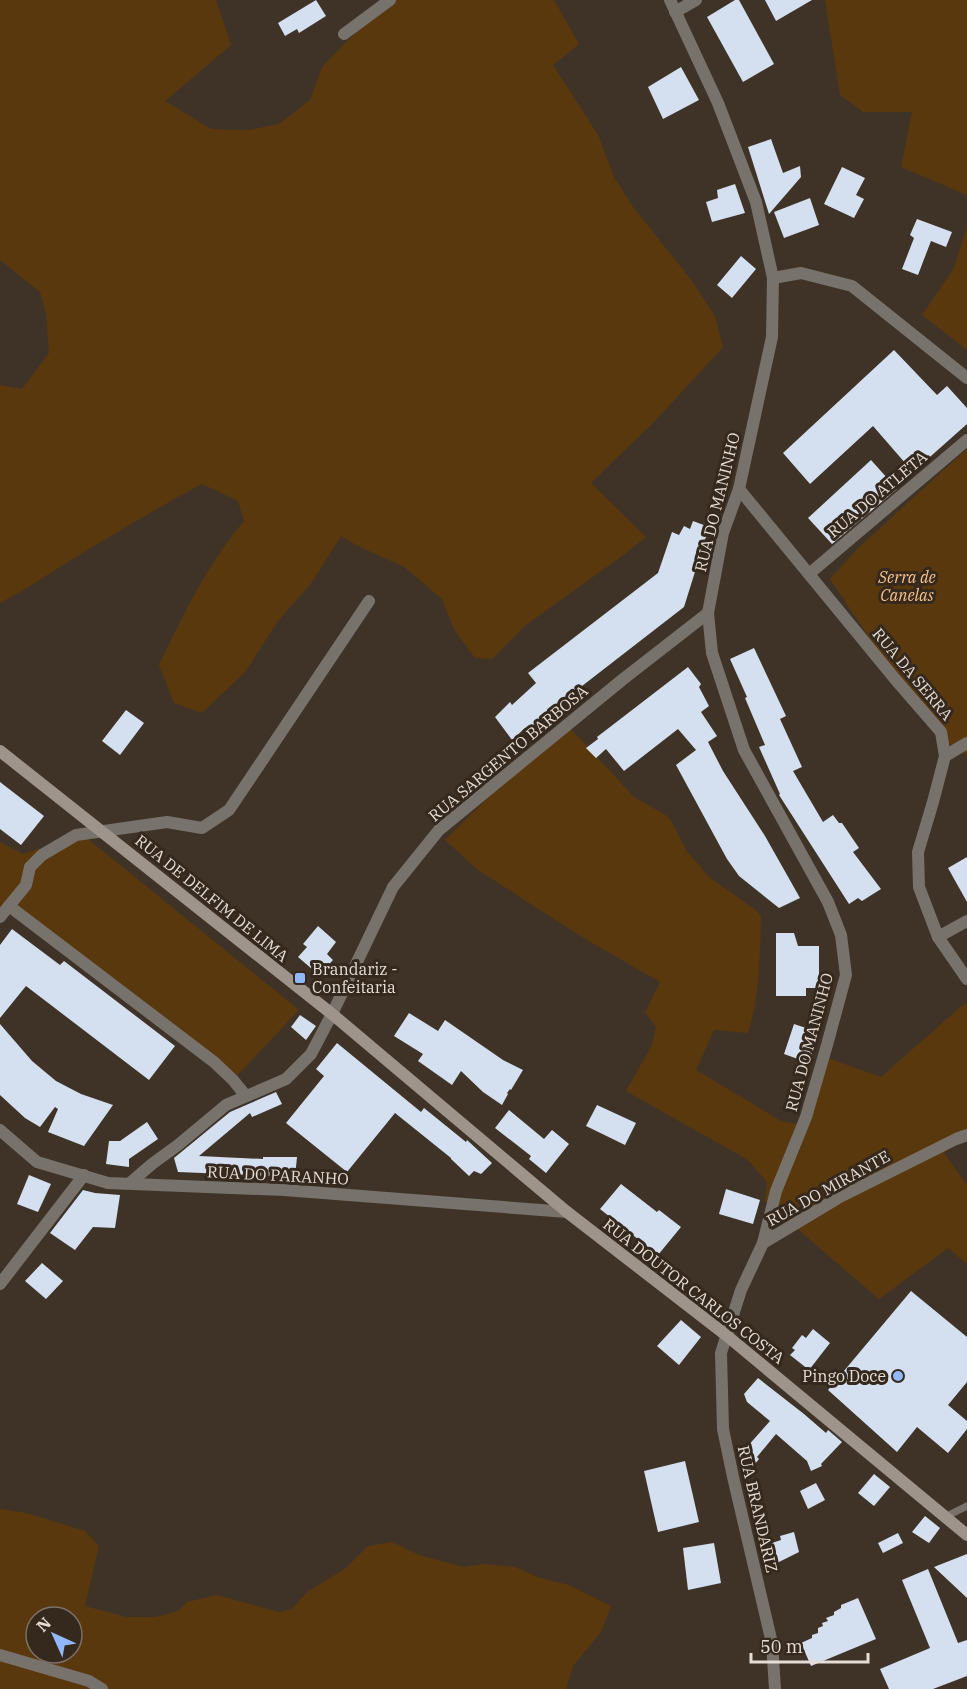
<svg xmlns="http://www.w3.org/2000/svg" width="967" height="1689" font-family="'IBM Plex Serif',serif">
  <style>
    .green { fill: #5a380e; fill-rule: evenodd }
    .building { fill: #d4dff0 }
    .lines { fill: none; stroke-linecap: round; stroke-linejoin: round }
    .service { stroke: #78726d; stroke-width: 7 }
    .minor { stroke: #78726d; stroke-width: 12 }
    .secondary { stroke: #9e948b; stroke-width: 12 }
    .poi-dot { fill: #90b8fd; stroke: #35291e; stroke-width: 2 }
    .labels { text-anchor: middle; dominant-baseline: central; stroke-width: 6; stroke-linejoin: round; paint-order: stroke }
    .street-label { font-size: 16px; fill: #e5ddd6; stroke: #35291e }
    .park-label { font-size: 16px; font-style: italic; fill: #f8c28a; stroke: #35291e }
    .poi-label { font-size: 16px; fill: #e5ddd6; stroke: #35291e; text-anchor: start }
  </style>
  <rect width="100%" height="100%" fill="#3f3327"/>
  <!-- green -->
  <g class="green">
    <path d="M0 0H216L231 45 165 101 211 129 249 130 279 124 310 100 322 67 350 38 392 0H554L579 44 553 65 598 135 614 177 633 207 692 281 715 316 723 347 655 421 591 483 646 537 625 554 526 625 492 659 475 658 454 629 442 599 404 567 356 545 341 536 312 582 278 621 245 672 202 713 174 703 159 665C184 614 207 564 244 521L238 501 202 484C157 508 114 534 71 560 47 575 25 590 0 603V385L22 389 49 353 46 314 40 292 0 260Z"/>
    <polygon points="825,0 967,0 967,195 901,167 912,112 863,112 840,95"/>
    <polygon points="967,227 967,350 922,315 954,268"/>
    <polygon points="967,449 967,755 935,735 914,695 879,652 830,579 858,548"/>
    <path d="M566 724 634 797 669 817 687 851 710 878 753 908 761 915C760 954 760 996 748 1033L714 1030 696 1070 781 1121 809 1126 828 1058 881 1077 965 1003 967 1005V1133L944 1153 967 1185V1264L948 1248 879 1299 765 1201 767 1182 748 1160 626 1091 652 1045 656 1027 645 1013 660 982 582 937 478 870 445 840 510 776Z"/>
    <polygon points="83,835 299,1010 235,1078 10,903 0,910 0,842 23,854"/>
    <path d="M0 1509 27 1513 85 1531 99 1546 85 1606 126 1617H156L178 1611 187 1602 217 1595 279 1612 292 1609 307 1592 346 1568 368 1546 392 1542 419 1555 464 1567 484 1564 515 1567 540 1578 569 1585 611 1606 601 1632 573 1666 566 1689H0ZM36 1617H72V1653H36Z"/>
  </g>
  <!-- building -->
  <g class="building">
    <polygon points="316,0 326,16 299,33 297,29 285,36 278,23"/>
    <polygon points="735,0 739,0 774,64 743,82 707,17"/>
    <polygon points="765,0 812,0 776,21"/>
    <polygon points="681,67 699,100 663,119 648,87"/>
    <polygon points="771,139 783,173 800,166 801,177 769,214 748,147"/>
    <polygon points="842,167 865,178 856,195 864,199 854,218 824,204"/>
    <polygon points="735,184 745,213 712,222 706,202 718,198 717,190"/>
    <polygon points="810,198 819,225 784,238 774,212"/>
    <polygon points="917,219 952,232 946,247 931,241 918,275 902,269 914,238 910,235"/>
    <polygon points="741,256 756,269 732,298 717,285"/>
    <polygon points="894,350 937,395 947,386 967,408 967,424 913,472 873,426 810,484 783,453"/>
    <polygon points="871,460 897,489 832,544 808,518"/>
    <polygon points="693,521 709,527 684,607 542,717 543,719 529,732 525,728 512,740 495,717 510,702 512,705 536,683 528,673 658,573 672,532 679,535 684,526 690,529"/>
    <polygon points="754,648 786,716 780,719 802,767 793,771 823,822 833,815 839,823 842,823 859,848 853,852 881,889 862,901 858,898 849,904 779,795 780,794 759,747 765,745 745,698 747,697 730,659"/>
    <polygon points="688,667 701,684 699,687 709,706 701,712 717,736 708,742 723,771 765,836 800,898 779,908 739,876 727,859 676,765 696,750 678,729 624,771 606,749 596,758 586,748 598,739 597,737"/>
    <polygon points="126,710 144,723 120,755 102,741"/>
    <polygon points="0,782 44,816 21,845 0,829"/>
    <polygon points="967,857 967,902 948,868"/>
    <polygon points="318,926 336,942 327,954 333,960 319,975 298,957 307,947 303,944"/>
    <polygon points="12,929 60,965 64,961 175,1046 149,1080 26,986 0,1018 0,945"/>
    <polygon points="776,933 794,933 798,946 819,946 819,988 806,988 806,996 776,996"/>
    <polygon points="409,1013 438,1031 445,1020 503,1060 523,1070 511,1090 510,1089 507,1093 508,1094 502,1105 483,1092 461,1071 452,1085 418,1061 423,1054 394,1036"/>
    <polygon points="300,1015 316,1026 306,1040 291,1027"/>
    <polygon points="0,1024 32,1061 56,1081 81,1094 113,1105 84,1146 48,1132 58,1109 55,1107 40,1127 25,1118 0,1095"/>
    <polygon points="794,1024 818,1032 809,1063 784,1054"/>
    <polygon points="337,1043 421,1112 424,1108 466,1142 467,1140 492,1163 481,1174 474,1171 469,1176 451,1159 451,1158 395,1113 347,1172 286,1123 324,1076 316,1069"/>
    <polygon points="276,1092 282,1104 252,1117 250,1113 199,1156 263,1159 263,1157 297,1157 295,1177 178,1172 174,1158 230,1112"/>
    <polygon points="597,1105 636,1123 625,1145 586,1126"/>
    <polygon points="509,1110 544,1139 552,1130 569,1144 546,1173 529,1159 531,1156 495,1128"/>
    <polygon points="147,1122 158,1139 129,1159 129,1167 106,1164 109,1141 120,1141"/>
    <polygon points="29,1175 51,1184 38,1212 17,1204"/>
    <polygon points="621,1184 657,1212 659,1210 681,1227 658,1255 600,1209"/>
    <polygon points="726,1189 760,1200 753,1224 719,1214"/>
    <polygon points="83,1190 95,1193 120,1195 115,1228 93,1227 75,1250 50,1233"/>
    <polygon points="42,1263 63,1281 46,1299 25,1281"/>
    <polygon points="911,1291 967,1337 967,1382 948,1405 967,1421 967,1429 948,1453 917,1427 897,1452 828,1390"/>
    <polygon points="681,1320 701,1337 679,1365 657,1346"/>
    <polygon points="813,1329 830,1343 809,1370 790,1355 795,1350 792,1348 802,1335 806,1338"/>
    <polygon points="758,1378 804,1414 826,1433 828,1430 842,1442 821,1464 822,1466 811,1471 807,1461 776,1434 757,1457 759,1459 743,1479 739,1456 770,1421 747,1402 744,1394"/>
    <polygon points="685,1461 699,1522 658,1532 644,1471"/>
    <polygon points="874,1474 890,1487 874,1506 858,1493"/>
    <polygon points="816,1483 825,1500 808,1509 800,1491"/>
    <polygon points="925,1516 940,1528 929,1543 912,1532"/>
    <polygon points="794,1532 799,1552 773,1565 769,1544 781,1540 780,1536"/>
    <polygon points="898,1533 903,1543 883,1553 878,1543"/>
    <polygon points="714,1543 721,1583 688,1590 683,1548"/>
    <polygon points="967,1554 967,1598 934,1567"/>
    <polygon points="928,1569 958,1643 967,1640 967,1676 933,1689 889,1689 880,1669 930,1648 902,1580"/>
    <polygon points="858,1598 876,1639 811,1666 801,1643 812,1638 812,1635 818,1633 818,1628 823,1626 822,1623 828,1621 826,1618 834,1615 834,1612 841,1608 841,1605"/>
  </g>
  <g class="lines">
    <!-- service -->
    <polyline class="service" points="945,1517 967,1506"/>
    <!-- minor -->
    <g class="minor">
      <polyline points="670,0 718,103 756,202 773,278 772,337 739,489 723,533 708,613 712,653 744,750 828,902 841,935 846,975 827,1045 806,1117 776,1191 763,1243"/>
      <polyline points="675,12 696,0"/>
      <polyline points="344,34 390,0"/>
      <polyline points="773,278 801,273 852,286 967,378"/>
      <polyline points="739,489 895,679 941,732 945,756 933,802 918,852 919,887 938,937 967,979"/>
      <polyline points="809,574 967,440"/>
      <polyline points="945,756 967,743"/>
      <polyline points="9,906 214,1062 233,1080 246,1096"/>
      <polyline points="0,917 26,885 30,867 42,855 76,835 167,822 202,828 229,810 369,601"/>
      <polyline points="938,937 967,921"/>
      <polyline points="0,1130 37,1162 108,1183 284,1190 567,1212"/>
      <polyline points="130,1183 152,1164 178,1145 226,1105 286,1079 311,1054 332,1014 393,887 439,830 622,680 708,613"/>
      <polyline points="0,1284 84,1175"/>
      <polyline points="0,1655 89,1681 102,1689"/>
      <polyline points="775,1689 772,1643 733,1477 723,1429 721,1353 741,1290 763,1243 838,1198 956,1139 967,1135"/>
    </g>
    <!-- secondary -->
    <polyline class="secondary" points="0,751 332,1014 567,1212 726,1335 967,1535"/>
  </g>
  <!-- markers -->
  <g class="poi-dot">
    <rect x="294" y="972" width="12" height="12" rx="3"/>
    <circle cx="898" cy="1376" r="6"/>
  </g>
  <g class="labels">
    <!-- street labels -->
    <g class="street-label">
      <text transform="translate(877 494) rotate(-40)">RUA DO ATLETA</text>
      <text transform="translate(717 502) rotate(-76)">RUA DO MANINHO</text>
      <text transform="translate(913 674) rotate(50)">RUA DA SERRA</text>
      <text transform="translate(508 753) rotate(-40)">RUA SARGENTO BARBOSA</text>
      <text transform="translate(212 898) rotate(39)">RUA DE DELFIM DE LIMA</text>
      <text transform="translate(809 1042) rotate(-75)">RUA DO MANINHO</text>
      <text transform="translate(278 1175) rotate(3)">RUA DO PARANHO</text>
      <text transform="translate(828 1188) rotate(-29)">RUA DO MIRANTE</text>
      <text transform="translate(694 1291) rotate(38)">RUA DOUTOR CARLOS COSTA</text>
      <text transform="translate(758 1509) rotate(77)">RUA BRANDARIZ</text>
    </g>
    <!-- park labels -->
    <g class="park-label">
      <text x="907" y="577">Serra de<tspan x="907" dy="18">Canelas</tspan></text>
    </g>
    <!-- poi labels -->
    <g class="poi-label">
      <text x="312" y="969">Brandariz -<tspan x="312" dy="18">Confeitaria</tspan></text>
      <text x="886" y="1376" text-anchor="end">Pingo Doce</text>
    </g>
  </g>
  <!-- north arrow -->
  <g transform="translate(54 1635) rotate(315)"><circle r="28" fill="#35291e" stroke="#7b7168" stroke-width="1.5"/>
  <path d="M0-4.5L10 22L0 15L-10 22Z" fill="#90b8fd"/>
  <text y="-9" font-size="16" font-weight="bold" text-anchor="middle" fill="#e5ddd6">N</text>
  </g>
  <!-- scale -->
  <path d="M751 1653v9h117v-9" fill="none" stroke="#e5ddd6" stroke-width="3"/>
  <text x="760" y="1653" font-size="18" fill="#e5ddd6" stroke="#35291e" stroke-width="4.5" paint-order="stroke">50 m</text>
</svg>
